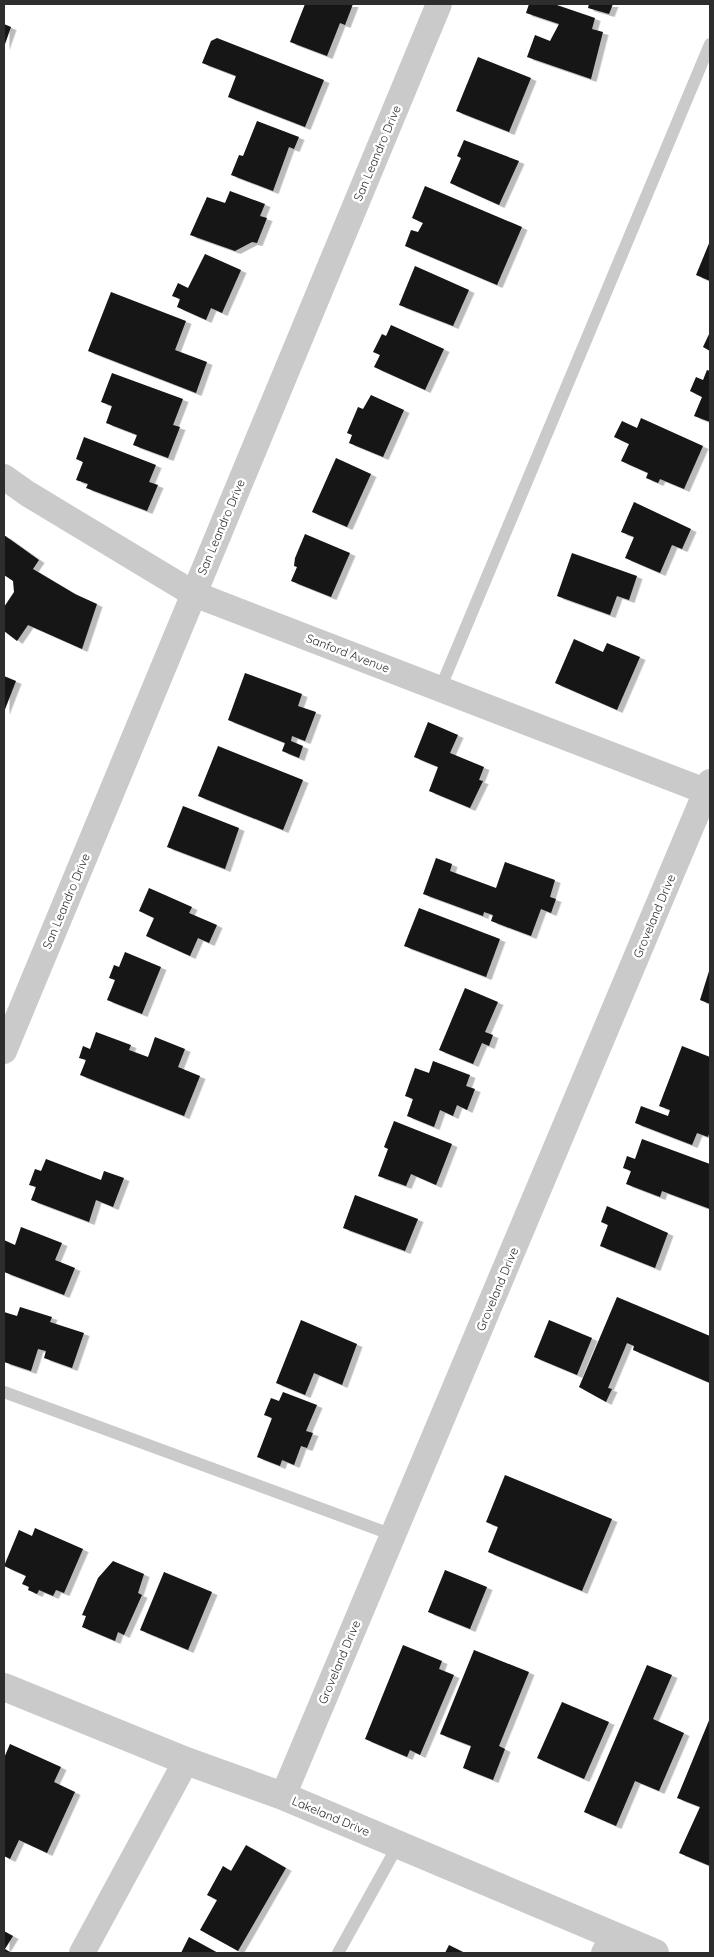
<svg xmlns="http://www.w3.org/2000/svg" width="714" height="1957" font-family="Quicksand,sans-serif">
  <style>
    .building { fill: #141414; filter: url(#shadow) }
    .lines { fill: none; stroke-linecap: round; stroke-linejoin: round }
    .service { stroke: #cacaca; stroke-width: 12 }
    .minor { stroke: #cacaca; stroke-width: 26 }
    .tertiary { stroke: #cacaca; stroke-width: 28 }
    .labels { text-anchor: middle; dominant-baseline: central; stroke-width: 5; stroke-linejoin: round; paint-order: stroke }
    .street-label { font-size: 12px; fill: #2d2d2d; stroke: #fff }
  </style>
  <defs>
    <filter id="shadow"><feDropShadow dx="5.5" dy="3" stdDeviation="0" flood-color="#0004"/></filter>
  </defs>
  <rect width="100%" height="100%" fill="#fff"/>
  <!-- building -->
  <g class="building">
    <polygon points="305,4 353,4 345,25 340,23 327,56 290,42"/>
    <polygon points="529,4 554,4 595,18 592,29 603,32 591,79 527,57 535,35 550,41 559,24 526,13"/>
    <polygon points="589,4 613,4 609,14 588,8"/>
    <polygon points="4,24 11,27 4,47"/>
    <polygon points="217,38 324,80 305,127 228,97 236,76 202,63 211,41"/>
    <polygon points="478,57 531,78 509,132 456,111"/>
    <polygon points="257,121 299,137 294,149 289,147 273,191 231,175 239,155 243,156"/>
    <polygon points="464,140 519,161 499,205 450,183 461,158 457,156"/>
    <polygon points="425,186 522,227 497,285 405,246 411,230 418,232 423,223 412,218"/>
    <polygon points="230,191 265,204 260,216 267,218 257,243 252,242 235,251 190,235 207,197 225,203"/>
    <polygon points="710,241 710,281 696,275"/>
    <polygon points="205,254 241,270 222,313 211,308 206,320 177,307 180,299 172,296 178,283 188,288"/>
    <polygon points="415,266 469,290 453,326 399,305"/>
    <polygon points="111,292 186,321 175,350 207,362 196,393 88,351"/>
    <polygon points="391,325 444,349 425,390 374,367 380,355 373,352 382,334 386,336"/>
    <polygon points="710,332 710,351 703,347"/>
    <polygon points="707,370 710,371 710,422 694,416 702,397 690,391 696,377 703,380"/>
    <polygon points="112,373 183,399 173,425 180,427 168,458 133,445 137,435 106,423 112,406 101,402"/>
    <polygon points="371,395 404,410 383,457 349,443 352,435 347,433 358,407 363,409"/>
    <polygon points="641,418 703,446 684,489 660,479 658,483 646,478 648,473 621,461 629,444 614,437 622,421 637,428"/>
    <polygon points="84,437 156,465 149,482 158,485 147,511 86,488 88,484 76,480 83,462 76,459"/>
    <polygon points="336,458 371,474 347,527 312,512"/>
    <polygon points="634,502 691,529 682,549 672,545 660,573 625,558 634,537 621,532"/>
    <polygon points="305,534 350,553 331,597 291,581 297,567 294,566 295,558"/>
    <polygon points="4,535 39,560 33,569 75,594 97,604 82,649 28,625 17,641 4,631 4,607 14,592 13,581 4,575"/>
    <polygon points="572,553 637,576 629,600 617,596 610,615 557,596"/>
    <polygon points="574,639 603,652 607,643 640,657 617,710 555,683"/>
    <polygon points="245,673 302,694 298,706 316,712 305,741 292,736 291,741 303,746 299,758 282,751 285,743 228,720"/>
    <polygon points="4,676 16,681 4,712"/>
    <polygon points="428,722 458,735 450,753 484,767 479,780 483,781 470,808 429,791 438,767 414,757"/>
    <polygon points="218,746 303,780 283,830 198,796"/>
    <polygon points="183,806 239,828 225,869 167,847"/>
    <polygon points="436,858 452,864 450,871 496,888 505,862 555,880 550,897 556,899 551,913 541,909 531,936 491,921 493,915 484,912 483,916 423,894"/>
    <polygon points="149,888 192,907 189,913 217,925 209,943 198,938 190,956 146,936 154,918 139,911"/>
    <polygon points="419,908 500,939 486,977 404,946"/>
    <polygon points="125,952 161,967 142,1014 107,1000 115,980 109,978 114,965 119,967"/>
    <polygon points="710,968 710,1004 700,1000"/>
    <polygon points="465,988 498,1002 485,1032 493,1035 489,1046 482,1043 473,1064 439,1050"/>
    <polygon points="96,1032 131,1045 129,1050 148,1057 155,1037 185,1049 178,1067 200,1076 184,1116 80,1075 86,1060 79,1058 83,1046 90,1049"/>
    <polygon points="682,1046 710,1057 710,1131 708,1137 697,1133 692,1145 635,1123 641,1106 668,1116 670,1110 659,1106"/>
    <polygon points="433,1061 470,1075 466,1086 475,1089 467,1110 457,1105 453,1116 440,1110 434,1127 407,1116 413,1099 405,1096 415,1068 429,1073"/>
    <polygon points="394,1121 452,1144 436,1185 411,1174 406,1186 378,1176 388,1149 384,1147"/>
    <polygon points="642,1139 710,1164 710,1209 662,1191 660,1197 626,1184 631,1171 623,1168 627,1156 635,1159"/>
    <polygon points="46,1159 101,1180 104,1171 124,1178 113,1207 96,1200 89,1222 31,1200 36,1187 29,1185 35,1169 41,1171"/>
    <polygon points="355,1195 418,1219 405,1251 343,1228"/>
    <polygon points="607,1206 668,1233 655,1268 600,1246 608,1225 601,1222"/>
    <polygon points="21,1227 62,1243 55,1260 75,1268 64,1295 4,1272 4,1240 15,1245"/>
    <polygon points="617,1297 710,1336 710,1383 633,1350 634,1346 627,1343 608,1388 612,1389 606,1402 579,1387"/>
    <polygon points="20,1307 52,1317 50,1322 84,1333 72,1368 44,1358 46,1351 38,1349 31,1371 4,1362 4,1312 17,1316"/>
    <polygon points="301,1320 357,1344 342,1385 314,1373 305,1395 276,1383"/>
    <polygon points="549,1320 592,1338 577,1375 534,1357"/>
    <polygon points="283,1392 317,1405 306,1431 313,1433 307,1448 301,1446 294,1465 282,1460 280,1466 257,1457 272,1418 264,1415 271,1398 279,1401"/>
    <polygon points="505,1475 612,1519 582,1591 488,1552 498,1527 486,1522"/>
    <polygon points="35,1528 83,1549 64,1593 56,1590 53,1596 39,1590 37,1594 28,1590 29,1587 22,1584 26,1576 4,1566 19,1530 32,1536"/>
    <polygon points="113,1561 144,1574 138,1593 142,1595 124,1635 118,1632 115,1641 82,1627 86,1616 82,1615 98,1578"/>
    <polygon points="445,1570 487,1587 470,1629 428,1612"/>
    <polygon points="164,1572 212,1592 188,1650 140,1630"/>
    <polygon points="403,1645 442,1661 439,1669 454,1675 420,1755 410,1750 407,1757 365,1739"/>
    <polygon points="474,1650 529,1672 499,1746 505,1749 493,1780 463,1768 471,1746 440,1734"/>
    <polygon points="647,1665 672,1675 653,1719 684,1733 659,1791 635,1781 616,1826 584,1812"/>
    <polygon points="562,1702 609,1722 584,1779 537,1758"/>
    <polygon points="710,1718 710,1866 679,1853 700,1807 677,1798"/>
    <polygon points="10,1744 61,1767 54,1782 75,1792 47,1853 19,1840 10,1859 4,1856 4,1758"/>
    <polygon points="246,1845 286,1868 238,1951 200,1930 217,1900 207,1895 223,1866 231,1871"/>
    <polygon points="4,1931 13,1936 5,1949 10,1952 9,1953 4,1953"/>
    <polygon points="189,1937 218,1953 181,1953"/>
    <polygon points="449,1945 465,1953 445,1953"/>
  </g>
  <g class="lines">
    <!-- service -->
    <g class="service">
      <polyline points="440,689 710,44"/>
      <polyline points="4,1392 393,1535"/>
      <polyline points="338,1953 398,1845"/>
    </g>
    <!-- minor -->
    <g class="minor">
      <polyline points="4,477 28,494 194,594 710,793"/>
      <polyline points="4,1051 439,4"/>
      <polyline points="283,1796 710,782"/>
      <polyline points="82,1953 186,1761"/>
      <polyline points="604,1953 613,1936"/>
    </g>
    <!-- tertiary -->
    <polyline class="tertiary" points="4,1687 186,1761 283,1796 655,1953"/>
  </g>
  <g class="labels">
    <!-- street labels -->
    <g class="street-label">
      <text transform="translate(377 153) rotate(-67)">San Leandro Drive</text>
      <text transform="translate(221 527) rotate(-67)">San Leandro Drive</text>
      <text transform="translate(348 653) rotate(21)">Sanford Avenue</text>
      <text transform="translate(66 901) rotate(-67)">San Leandro Drive</text>
      <text transform="translate(654 916) rotate(-67)">Groveland Drive</text>
      <text transform="translate(497 1289) rotate(-67)">Groveland Drive</text>
      <text transform="translate(339 1662) rotate(-67)">Groveland Drive</text>
      <text transform="translate(331 1816) rotate(23)">Lakeland Drive</text>
    </g>
  </g>
  <!-- border -->
  <rect width="714" height="1957" fill="none" stroke="#2d2d2d" stroke-width="10"/>
</svg>
